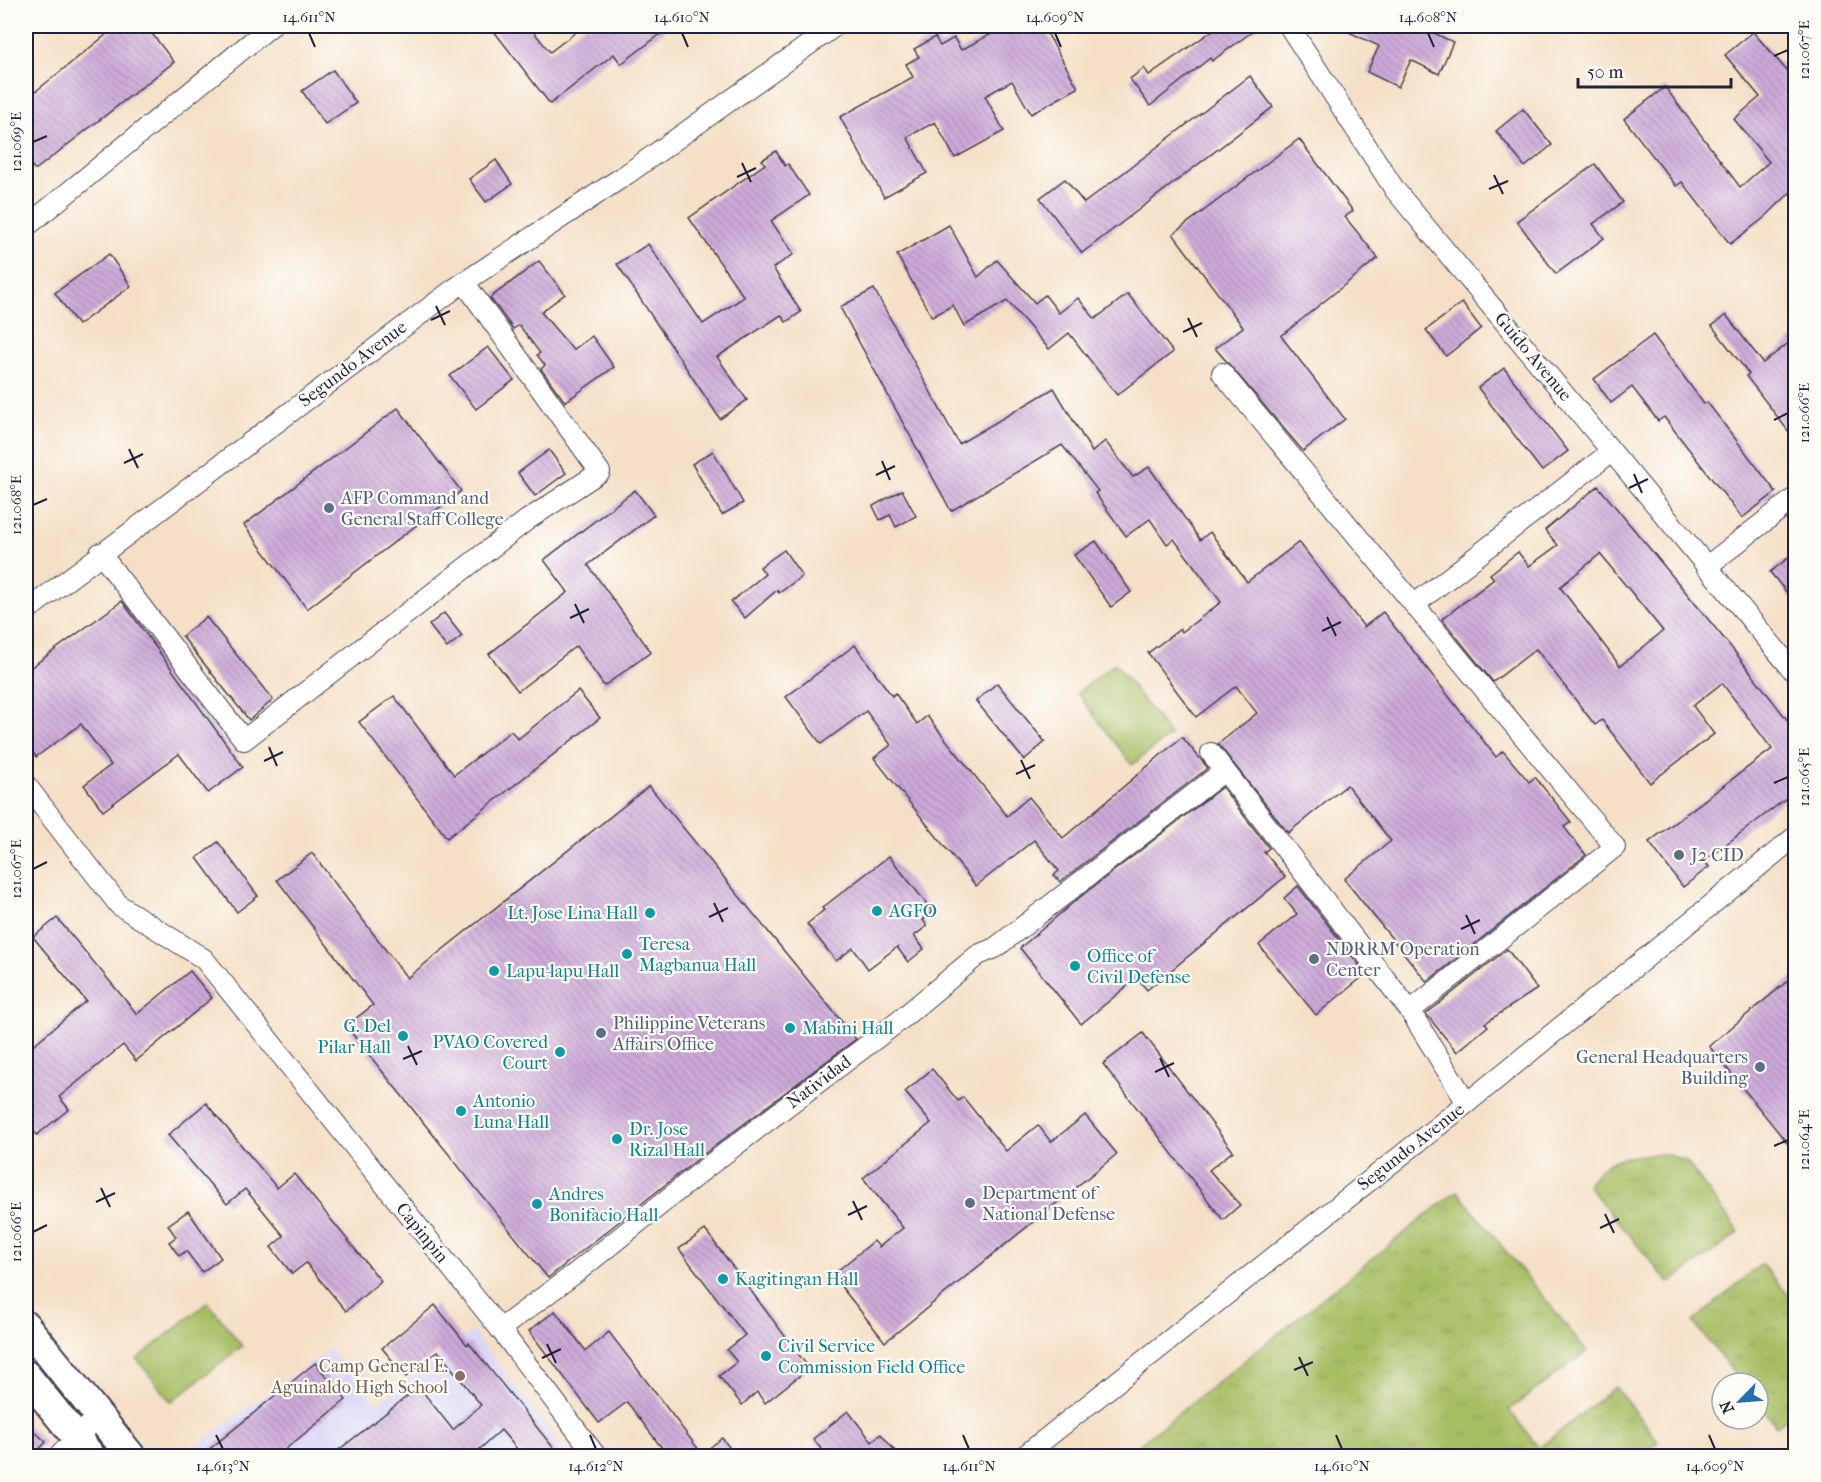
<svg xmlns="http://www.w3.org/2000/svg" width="1821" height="1482" font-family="'IM FELL French Canon',serif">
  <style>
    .built { fill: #dad6f7 }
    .grass { fill: url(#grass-tufts); stroke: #64704f; stroke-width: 1.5 }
    .pitch { fill: #a7be63; stroke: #64704f; stroke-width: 1.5 }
    .building { fill: url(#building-back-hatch); fill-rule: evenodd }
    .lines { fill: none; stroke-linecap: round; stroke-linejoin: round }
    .minor-casing { stroke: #423e50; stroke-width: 22 }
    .secondary-casing { stroke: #423e50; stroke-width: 32 }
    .minor { stroke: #fff; stroke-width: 20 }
    .secondary { stroke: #fff; stroke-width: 28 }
    .ticks { fill: none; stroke: #22223b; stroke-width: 2 }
    .service-dot { fill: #5c6f8a; stroke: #fdfcf7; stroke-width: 2 }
    .culture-dot { fill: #0f9aa8; stroke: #fdfcf7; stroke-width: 2 }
    .education-dot { fill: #8d6e63; stroke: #fdfcf7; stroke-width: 2 }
    .labels { text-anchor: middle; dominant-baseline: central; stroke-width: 4.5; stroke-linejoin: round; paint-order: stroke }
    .street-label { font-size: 18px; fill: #22223b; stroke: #fdfcf7 }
    .service-label { font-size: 18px; fill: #4e5e75; stroke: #fdfcf7; text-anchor: start }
    .culture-label { font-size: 18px; fill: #0d838f; stroke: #fdfcf7; text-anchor: start }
    .education-label { font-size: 18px; fill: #785e54; stroke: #fdfcf7; text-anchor: end }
    .neatline { fill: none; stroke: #22223b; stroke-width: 2 }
    .ticks-label { font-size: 15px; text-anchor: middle; fill: #22223b }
  </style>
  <defs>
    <pattern id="grass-tufts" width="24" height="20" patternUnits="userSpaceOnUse" patternTransform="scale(1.5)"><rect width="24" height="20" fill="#a7be63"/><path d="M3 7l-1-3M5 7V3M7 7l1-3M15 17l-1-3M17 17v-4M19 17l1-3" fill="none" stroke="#8fa357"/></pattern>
    <pattern id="building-back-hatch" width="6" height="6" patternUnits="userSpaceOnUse" patternTransform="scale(1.5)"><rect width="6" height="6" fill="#ceaad9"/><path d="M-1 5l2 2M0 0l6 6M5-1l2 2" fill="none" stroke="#a78ab1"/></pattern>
  </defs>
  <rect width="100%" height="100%" fill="#fdfcf7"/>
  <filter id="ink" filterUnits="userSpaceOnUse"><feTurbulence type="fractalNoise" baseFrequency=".0167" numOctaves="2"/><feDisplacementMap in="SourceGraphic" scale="12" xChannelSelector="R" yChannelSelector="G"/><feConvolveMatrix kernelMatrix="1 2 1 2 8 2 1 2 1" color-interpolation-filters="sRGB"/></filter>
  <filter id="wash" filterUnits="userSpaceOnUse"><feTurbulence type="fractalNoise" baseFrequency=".008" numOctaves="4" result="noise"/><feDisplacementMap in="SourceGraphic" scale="24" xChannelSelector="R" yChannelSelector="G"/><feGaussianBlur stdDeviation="1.35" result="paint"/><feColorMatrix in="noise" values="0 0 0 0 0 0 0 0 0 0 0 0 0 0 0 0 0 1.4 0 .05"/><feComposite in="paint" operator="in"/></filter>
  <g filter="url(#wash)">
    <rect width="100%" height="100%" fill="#f5e0c7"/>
    <!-- built -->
    <polygon class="built" points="472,1331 570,1456 182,1456 330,1349 376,1404"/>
    <!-- grass -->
    <g class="grass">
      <path d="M1666 1154 1686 1161 1739 1233 1669 1283 1588 1186C1605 1153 1633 1156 1666 1154Z"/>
      <polygon points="1457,1191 1587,1351 1509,1410 1539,1448 1615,1387 1659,1442 1640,1456 1125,1456"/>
      <polygon points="1761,1264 1795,1302 1795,1412 1776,1426 1758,1403 1758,1383 1742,1383 1693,1322"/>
    </g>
    <!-- pitch -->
    <g class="pitch">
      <polygon points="1115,663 1170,735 1132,765 1077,693"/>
      <polygon points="208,1302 242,1346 171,1402 137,1359"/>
    </g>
    <g id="blocks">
      <!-- building -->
      <g class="building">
        <polygon points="117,26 146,26 174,62 35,170 26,158 26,99"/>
        <polygon points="490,26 529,26 550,52 584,26 671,26 621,64 614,54 550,104"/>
        <polygon points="1006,26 1043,26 1078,88 1031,114 1012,81 985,96 1004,131 955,158 935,122 907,137 927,173 884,197 840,117 913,77 906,64 919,57 914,49 935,37 940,46 954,38 961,50"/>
        <polygon points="1219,26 1260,26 1212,61 1210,58 1150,106 1130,79 1144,68 1149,75"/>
        <polygon points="1336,26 1419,26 1453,42 1439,74 1411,60 1398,87 1367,72 1379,46"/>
        <polygon points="1753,32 1796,81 1796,187 1764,218 1730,244 1682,182 1676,186 1624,119 1665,87 1740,187 1769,162 1734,119 1760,97 1725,55"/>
        <polygon points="333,70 356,103 325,124 302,91"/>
        <polygon points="1250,76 1273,107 1082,253 1040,198 1065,179 1084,203"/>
        <polygon points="1523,109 1552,145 1525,167 1496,131"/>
        <polygon points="1299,139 1353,211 1345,217 1378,258 1281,336 1345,419 1303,451 1215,348 1243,327 1173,234"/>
        <polygon points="776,151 785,166 788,164 809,195 771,221 794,254 773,268 801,312 786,322 781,315 717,357 747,400 720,419 617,264 648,244 703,324 744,297 689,218 765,164 762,160"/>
        <polygon points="496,160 512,184 486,202 469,179"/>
        <polygon points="1595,164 1623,202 1593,224 1604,238 1556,274 1517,221"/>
        <polygon points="949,225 978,277 997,260 1035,303 1045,295 1059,313 1078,298 1095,319 1128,294 1173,352 1117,395 1069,333 1049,349 1007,301 964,326 953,305 932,317 897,255"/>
        <polygon points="109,254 131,286 78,325 55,293"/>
        <polygon points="539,261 565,294 541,312 573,350 592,336 614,367 565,402 541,369 545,365 537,355 540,353 519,325 513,329 490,298"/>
        <polygon points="874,289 959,444 1054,388 1092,452 1105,441 1133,477 1149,467 1200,540 1210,532 1247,582 1299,542 1364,627 1383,612 1496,757 1503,751 1529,782 1535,777 1571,822 1564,827 1586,855 1427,982 1344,879 1391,841 1347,785 1288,833 1218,744 1257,713 1236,686 1196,717 1148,653 1180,629 1182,632 1221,602 1174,539 1167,544 1150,519 1126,536 1095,493 1098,491 1062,445 951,511 840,307"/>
        <polygon points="1462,303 1481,328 1446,356 1426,330"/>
        <polygon points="1726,315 1763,363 1796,337 1796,441 1746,376 1749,374 1712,326"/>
        <polygon points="1653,335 1704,404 1707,402 1776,492 1742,518 1664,417 1658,421 1632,387 1611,403 1594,379"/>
        <polygon points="488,347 514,380 476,409 450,376"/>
        <polygon points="1504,368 1568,451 1542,471 1478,388"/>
        <polygon points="398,408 461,491 307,609 244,525"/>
        <polygon points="549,450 566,473 535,496 518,473"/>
        <polygon points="713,451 743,503 722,515 692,464"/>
        <path d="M1598 486 1731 647 1796 731V791L1704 861 1709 867 1683 887 1649 842 1772 749 1722 683 1693 706 1714 734 1650 783 1602 720 1595 725 1536 649 1493 682 1442 619 1494 579 1490 574 1518 552 1529 566 1558 545 1545 530ZM1600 554 1663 631 1620 666 1560 587Z"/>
        <polygon points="635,490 654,515 588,565 651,652 604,686 576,646 518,691 489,654 568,592 544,560"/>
        <polygon points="902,490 916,516 896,527 890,515 880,520 873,506"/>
        <polygon points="1096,541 1131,592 1111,607 1074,555"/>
        <polygon points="784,550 802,576 779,593 777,590 745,618 731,602 765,574 760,567"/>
        <polygon points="1796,552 1796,604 1770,572"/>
        <polygon points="122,601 243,767 208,793 179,754 103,811 84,785 111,765 81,724 36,757 26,740 26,671"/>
        <polygon points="444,613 462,636 447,648 429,625"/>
        <polygon points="206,617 273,700 249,720 182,636"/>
        <polygon points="855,645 892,696 895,693 917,724 927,716 1007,816 1029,797 1063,838 1182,737 1208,768 1060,882 1054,875 1059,871 1034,840 976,886 874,758 891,745 866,711 821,744 786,697"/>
        <polygon points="997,683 1045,742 1024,760 976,701"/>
        <polygon points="578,691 600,718 447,838 359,722 394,696 454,775 511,731 518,739"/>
        <polygon points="649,786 856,1039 699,1158 548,1278 346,1026 373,1005 277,880 312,853 407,978"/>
        <polygon points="1222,787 1269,848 1264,852 1285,877 1147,990 1137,978 1081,1024 1020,948 1075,901"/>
        <polygon points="218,842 258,896 237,912 197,858"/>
        <polygon points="889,856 933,912 923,920 927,926 914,936 924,949 908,962 897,947 868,969 853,948 836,961 807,924 824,910 822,908"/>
        <polygon points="1298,886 1366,974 1316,1015 1259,945 1297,914 1284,898"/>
        <polygon points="57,918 137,1014 190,971 212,998 136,1061 123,1045 59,1097 69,1109 37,1135 26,1121 26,1051 86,1001 33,937"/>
        <polygon points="1507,949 1537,989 1485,1023 1488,1026 1457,1052 1426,1014"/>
        <polygon points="1796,974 1796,1154 1709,1046"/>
        <polygon points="1143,1033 1233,1151 1209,1170 1240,1205 1223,1220 1103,1064"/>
        <polygon points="932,1069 958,1101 963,1097 1006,1151 1038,1125 1051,1142 1085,1115 1117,1154 885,1342 832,1275 874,1241 879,1247 903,1228 863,1178 931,1123 905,1092"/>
        <polygon points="206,1103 277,1188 294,1174 381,1281 346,1311 306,1263 292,1274 271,1247 284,1236 245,1189 227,1204 168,1135"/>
        <polygon points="188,1211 221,1258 202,1272 186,1251 179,1256 169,1242 176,1237 168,1225"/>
        <polygon points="705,1230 809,1368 765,1403 757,1392 742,1405 719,1376 737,1362 727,1350 745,1335 679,1249"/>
        <polygon points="435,1305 467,1345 469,1343 560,1456 523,1456 501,1430 472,1456 331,1456 419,1387 453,1430 481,1405 438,1351 406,1377 382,1348"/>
        <polygon points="555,1311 586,1351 609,1332 702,1454 722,1438 736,1456 668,1456 627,1402 599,1423 529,1331"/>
        <polygon points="315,1363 346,1400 277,1456 201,1456"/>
        <polygon points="848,1411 872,1442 881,1434 899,1456 827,1456 813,1439"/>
        <polygon points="26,1424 46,1442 33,1456 26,1456"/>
      </g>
    </g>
  </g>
  <g filter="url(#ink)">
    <use href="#blocks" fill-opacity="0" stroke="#423e50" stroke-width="1.5"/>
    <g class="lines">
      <!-- minor casing -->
      <g class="minor-casing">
        <g id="minor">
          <polyline points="1289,26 1395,190 1796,674"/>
          <polyline points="26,227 271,26"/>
          <polyline points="1222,373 1615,847 1410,1011"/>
          <polyline points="100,553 244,740 527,520 600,472 464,282"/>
          <polyline points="1706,567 1796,497"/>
          <polyline points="1415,604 1611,452"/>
          <polyline points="26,611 454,289 627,174 835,26"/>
          <polyline points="1211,753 1410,1011 1467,1103"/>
          <polyline points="26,785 119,905 204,959 500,1329 596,1456"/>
          <polyline points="500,1329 577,1272 707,1167 899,1021 978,955 995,948 1224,771"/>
          <polyline points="59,1456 98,1416"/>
          <polyline points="1024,1456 1467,1103 1796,836"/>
        </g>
      </g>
      <!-- secondary casing -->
      <g class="secondary-casing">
        <g id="secondary">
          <polyline points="26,1326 131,1456"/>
          <polyline points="26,1375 91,1456"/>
        </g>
      </g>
      <!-- minor -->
      <use href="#minor" class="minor"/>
      <!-- secondary -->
      <use href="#secondary" class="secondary"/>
    </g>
  </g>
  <!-- ticks -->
  <path class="ticks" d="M309 33 315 47M682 33 688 47M1055 33 1061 47M1428 33 1434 47M1774 56 1788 50M33 142 47 136M742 163 751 182M1494 175 1503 194M737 177 756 168M1489 189 1508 181M436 306 445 325M1188 318 1197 337M431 320 450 311M1183 332 1202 323M1774 420 1788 413M129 449 138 468M882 461 890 480M124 463 143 454M1634 474 1642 493M876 475 895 466M1629 488 1648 479M33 505 47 499M575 604 584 623M1327 617 1336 636M570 618 589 609M1322 631 1341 622M269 747 277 766M1021 760 1030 779M264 761 283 752M1016 774 1035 765M1774 783 1788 777M33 869 47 862M714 903 723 922M1466 915 1475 934M709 917 728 908M1461 929 1480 920M408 1046 417 1065M1160 1058 1169 1077M403 1059 422 1051M1155 1072 1174 1063M1774 1146 1788 1140M101 1188 110 1207M853 1201 862 1220M96 1202 115 1193M1605 1214 1614 1233M848 1215 867 1206M1600 1228 1619 1219M33 1232 47 1225M547 1344 556 1363M1299 1357 1308 1376M542 1358 561 1349M1294 1370 1313 1362M216 1435 223 1449M590 1435 596 1449M963 1435 969 1449M1336 1435 1342 1449M1709 1435 1715 1449"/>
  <!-- markers -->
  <g class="service-dot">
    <circle cx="329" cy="508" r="6"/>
    <circle cx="1679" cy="855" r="6"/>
    <circle cx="1314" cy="959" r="6"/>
    <circle cx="601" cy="1033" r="6"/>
    <circle cx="1760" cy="1067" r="6"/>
    <circle cx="970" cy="1203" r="6"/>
  </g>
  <g class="culture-dot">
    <circle cx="877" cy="911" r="6"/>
    <circle cx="650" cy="913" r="6"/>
    <circle cx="627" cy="954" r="6"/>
    <circle cx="1075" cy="966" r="6"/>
    <circle cx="494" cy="971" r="6"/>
    <circle cx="790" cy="1028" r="6"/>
    <circle cx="403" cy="1036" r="6"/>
    <circle cx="560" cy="1052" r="6"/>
    <circle cx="461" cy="1111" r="6"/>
    <circle cx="617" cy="1139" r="6"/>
    <circle cx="537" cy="1204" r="6"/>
    <circle cx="723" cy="1279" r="6"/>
    <circle cx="766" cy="1356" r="6"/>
  </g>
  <circle class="education-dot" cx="460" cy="1376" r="6"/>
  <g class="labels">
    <!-- street labels -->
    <g class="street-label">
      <text transform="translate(1533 357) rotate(50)">Guido Avenue</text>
      <text transform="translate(353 364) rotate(-37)">Segundo Avenue</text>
      <text transform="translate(819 1082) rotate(-37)">Natividad</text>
      <text transform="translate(1411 1147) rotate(-38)">Segundo Avenue</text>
      <text transform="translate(422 1233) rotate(51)">Capinpin</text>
    </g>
    <!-- service labels -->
    <g class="service-label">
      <text x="341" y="498">AFP Command and<tspan x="341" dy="21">General Staff College</tspan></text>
      <text x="1691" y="855">J2 CID</text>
      <text x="1326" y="949">NDRRM Operation<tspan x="1326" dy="21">Center</tspan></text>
      <text x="613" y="1023">Philippine Veterans<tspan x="613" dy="21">Affairs Office</tspan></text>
      <text x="1748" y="1057" text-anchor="end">General Headquarters<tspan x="1748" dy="21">Building</tspan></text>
      <text x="982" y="1193">Department of<tspan x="982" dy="21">National Defense</tspan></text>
    </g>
    <!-- culture labels -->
    <g class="culture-label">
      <text x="889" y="911">AGFO</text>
      <text x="638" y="913" text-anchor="end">Lt. Jose Lina Hall</text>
      <text x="639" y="944">Teresa<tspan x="639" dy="21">Magbanua Hall</tspan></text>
      <text x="1087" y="956">Office of<tspan x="1087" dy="21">Civil Defense</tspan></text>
      <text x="506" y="971">Lapu-lapu Hall</text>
      <text x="391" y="1026" text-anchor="end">G. Del<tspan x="391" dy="21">Pilar Hall</tspan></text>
      <text x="802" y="1028">Mabini Hall</text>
      <text x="548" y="1042" text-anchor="end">PVAO Covered<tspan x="548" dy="21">Court</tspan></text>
      <text x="473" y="1101">Antonio<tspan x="473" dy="21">Luna Hall</tspan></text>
      <text x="629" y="1129">Dr. Jose<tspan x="629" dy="21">Rizal Hall</tspan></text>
      <text x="549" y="1194">Andres<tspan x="549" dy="21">Bonifacio Hall</tspan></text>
      <text x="735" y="1279">Kagitingan Hall</text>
      <text x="778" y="1346">Civil Service<tspan x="778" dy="21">Commission Field Office</tspan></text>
    </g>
    <!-- education labels -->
    <g class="education-label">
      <text x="448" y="1366">Camp General E.<tspan x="448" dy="21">Aguinaldo High School</tspan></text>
    </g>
  </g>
  <!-- margin -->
  <rect width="1821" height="1482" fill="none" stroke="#fdfcf7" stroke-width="66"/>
  <!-- north arrow -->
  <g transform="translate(1740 1401) rotate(245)"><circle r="28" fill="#fdfcf7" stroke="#a5a5ac" stroke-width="1.5"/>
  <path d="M0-4.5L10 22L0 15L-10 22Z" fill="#1f6fb2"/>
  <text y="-9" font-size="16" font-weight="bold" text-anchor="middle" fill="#22223b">N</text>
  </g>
  <!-- scale -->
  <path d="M1578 78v9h153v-9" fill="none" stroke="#22223b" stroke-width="3"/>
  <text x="1587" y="78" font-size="18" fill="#22223b" stroke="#fdfcf7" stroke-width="4.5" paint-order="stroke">50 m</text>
  <rect x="33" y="33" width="1755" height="1416" class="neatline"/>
  <g class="ticks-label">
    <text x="309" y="22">14.611°N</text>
    <text x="682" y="22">14.610°N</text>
    <text x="1055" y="22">14.609°N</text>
    <text x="1428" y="22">14.608°N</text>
    <text transform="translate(1804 50) rotate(-90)" y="5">121.067°E</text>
    <text transform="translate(16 142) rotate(-90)" y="5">121.069°E</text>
    <text transform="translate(1804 413) rotate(-90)" y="5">121.066°E</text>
    <text transform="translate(16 505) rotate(-90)" y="5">121.068°E</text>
    <text transform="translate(1804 777) rotate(-90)" y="5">121.065°E</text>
    <text transform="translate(16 869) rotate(-90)" y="5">121.067°E</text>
    <text transform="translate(1804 1140) rotate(-90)" y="5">121.064°E</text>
    <text transform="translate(16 1232) rotate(-90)" y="5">121.066°E</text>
    <text x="223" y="1471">14.613°N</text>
    <text x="596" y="1471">14.612°N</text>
    <text x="969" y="1471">14.611°N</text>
    <text x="1342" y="1471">14.610°N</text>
    <text x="1715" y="1471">14.609°N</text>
  </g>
</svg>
